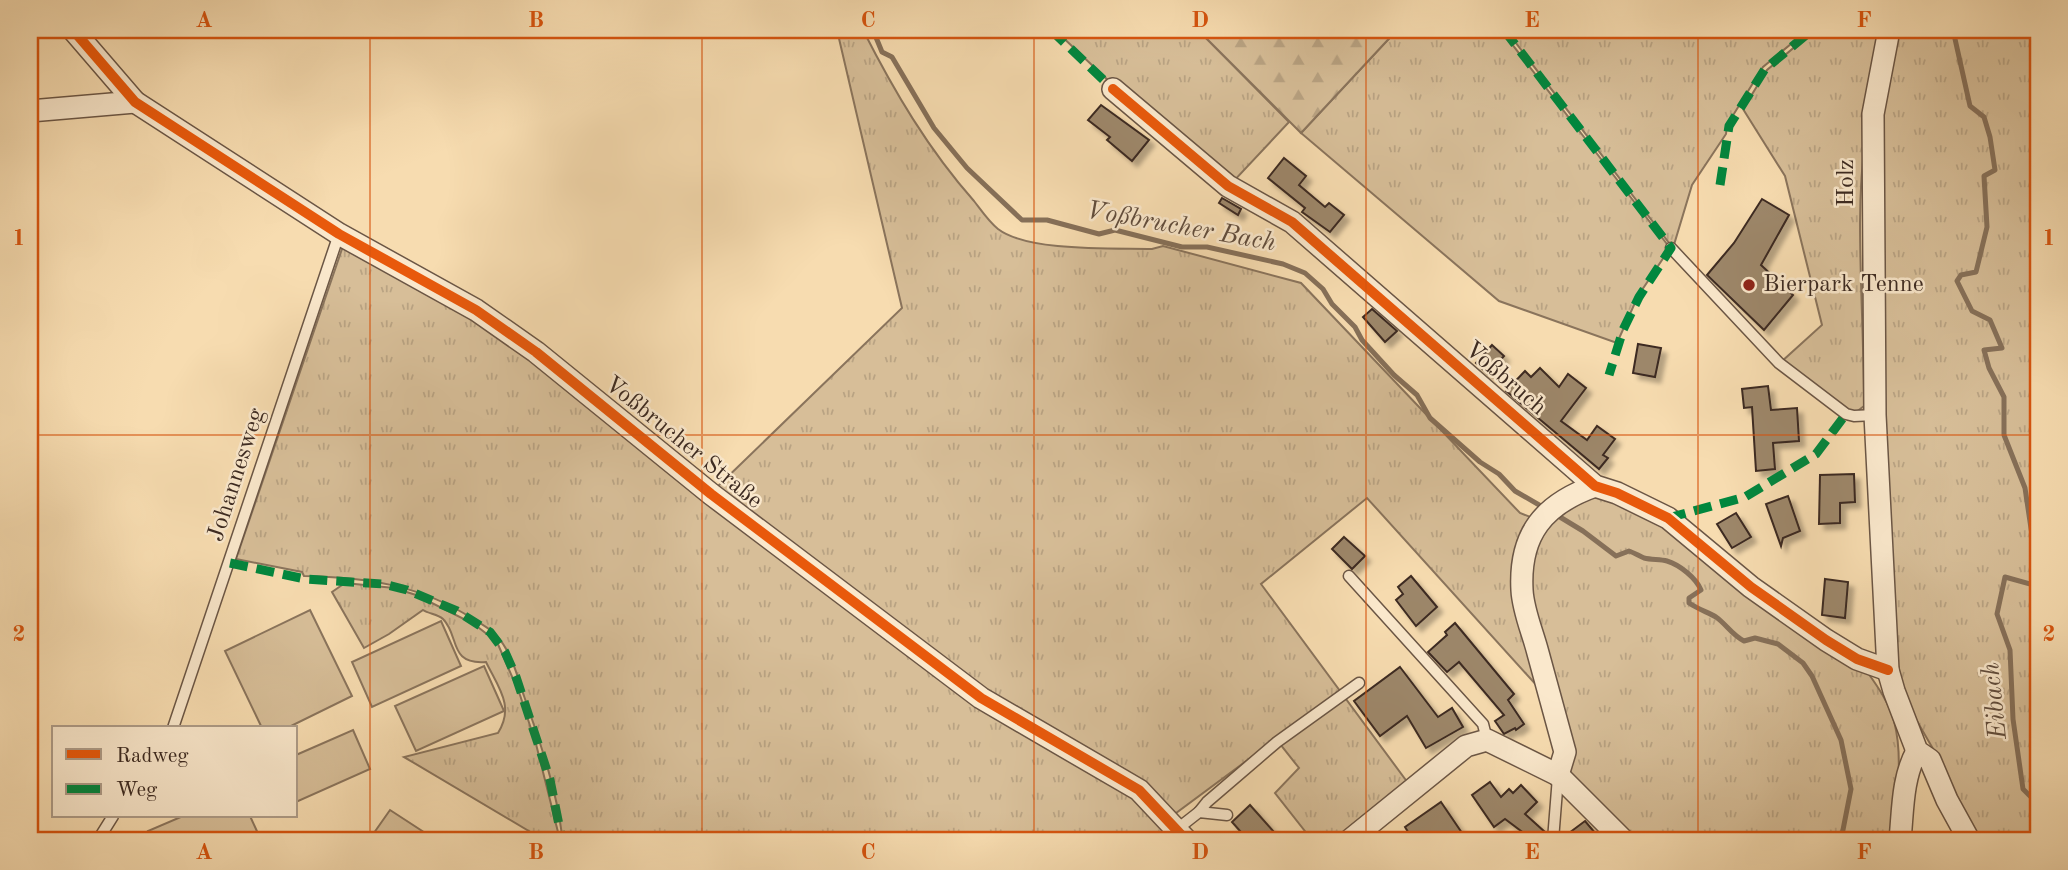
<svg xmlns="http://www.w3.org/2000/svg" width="2068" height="870" font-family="'Old Standard TT',serif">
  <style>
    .grass { fill: url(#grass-tufts); stroke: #8a745c; stroke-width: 2 }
    .forest { fill: url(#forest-firs); stroke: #8a745c; stroke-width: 2 }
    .pitch { fill: #d7be98; stroke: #8a745c; stroke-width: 2 }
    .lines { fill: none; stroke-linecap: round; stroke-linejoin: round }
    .stream { stroke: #867059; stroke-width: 5 }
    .building { fill: #9d876b; stroke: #3c2a21; stroke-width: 2; filter: url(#shadow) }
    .service-casing { stroke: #6b5645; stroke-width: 13 }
    .minor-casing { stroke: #6b5645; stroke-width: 24 }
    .service { stroke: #fae8cc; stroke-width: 10 }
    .minor { stroke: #fae8cc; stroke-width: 21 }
    .quiet { stroke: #00873e; stroke-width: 9; stroke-dasharray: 18 9; stroke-linecap: butt }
    .cycleway-casing { stroke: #fae8cc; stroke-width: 15 }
    .cycleway { stroke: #e8590c; stroke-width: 10 }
    .grid { fill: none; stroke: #d7540e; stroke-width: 2; stroke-opacity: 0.55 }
    .poi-dot { fill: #8f2418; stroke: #fae8cc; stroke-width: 2.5 }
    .labels { text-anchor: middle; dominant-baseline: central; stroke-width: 5; stroke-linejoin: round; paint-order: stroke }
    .street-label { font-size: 24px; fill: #3c2a21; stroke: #fae8cc }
    .poi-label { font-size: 24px; fill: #3c2a21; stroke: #fae8cc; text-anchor: start }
    .water-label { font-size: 26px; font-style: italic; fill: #614d3d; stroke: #fae8cc }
    .neatline { fill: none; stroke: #d7540e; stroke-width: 2.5 }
    .grid-label { font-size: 23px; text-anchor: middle; font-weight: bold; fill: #d7540e }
  </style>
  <defs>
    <pattern id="grass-tufts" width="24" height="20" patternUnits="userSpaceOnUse" patternTransform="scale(1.75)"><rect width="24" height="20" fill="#d7be98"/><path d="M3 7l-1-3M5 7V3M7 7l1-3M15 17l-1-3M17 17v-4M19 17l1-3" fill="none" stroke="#b9a383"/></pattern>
    <pattern id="forest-firs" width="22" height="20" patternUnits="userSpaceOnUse" patternTransform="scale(1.75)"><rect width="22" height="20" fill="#d7be98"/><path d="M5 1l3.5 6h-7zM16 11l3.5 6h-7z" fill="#b9a383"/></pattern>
    <filter id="shadow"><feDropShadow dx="5.5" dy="5.5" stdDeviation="2" flood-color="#0004"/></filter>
  </defs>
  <rect width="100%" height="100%" fill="#f7dcb0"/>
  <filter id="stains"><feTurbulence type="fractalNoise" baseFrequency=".00286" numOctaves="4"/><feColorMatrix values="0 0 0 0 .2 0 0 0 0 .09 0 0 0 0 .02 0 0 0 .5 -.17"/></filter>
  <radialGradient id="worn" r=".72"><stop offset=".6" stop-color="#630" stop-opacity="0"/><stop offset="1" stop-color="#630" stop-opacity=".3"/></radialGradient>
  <!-- grass -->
  <g class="grass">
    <path d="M837 30H863C894 91 928 149 974 201 981 210 989 222 998 229 1028 252 1114 248 1152 249L1163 246 1301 283 1520 513 1533 518 1521 540 1539 688 1367 498 1261 584 1408 783 1338 840H1312L1275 793 1299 768 1276 739 1172 816 976 687 715 489 902 308Z"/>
    <polygon points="1055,30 1198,30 1289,122 1231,184 1115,87"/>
    <polygon points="1397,30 1501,30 1670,248 1638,296 1617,343 1499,301 1301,133"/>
    <polygon points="1506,30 1808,30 1763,67 1727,125 1726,134 1692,185 1673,248"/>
    <path d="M1815 30H1881C1870 93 1860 158 1860 223 1860 284 1864 345 1864 406L1855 413 1848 412 1780 363 1822 325 1785 176 1743 109 1767 70Z"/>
    <polygon points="1891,30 2038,30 2038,840 1980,840 1972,834 1936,754 1899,690 1880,413 1876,115"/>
    <path d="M343 246H352L500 337 1070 757 1143 805 1175 840H570L562 835C556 787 540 742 524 696 517 675 511 650 495 634 489 628 480 623 473 619 421 585 365 577 304 576L302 572 236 559Z"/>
    <path d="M1594 497 1614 498 1663 524 1868 673C1878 687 1889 703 1894 721 1904 759 1896 802 1892 840H1630L1567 772 1525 593 1527 557 1552 516Z"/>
    <path d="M345 583 394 588 416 595 474 624 497 642 520 695 536 744 558 832 553 840H544L404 757 498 733C515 706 498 687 486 662 448 665 460 636 443 619 438 614 429 614 423 610L389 634 364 648 332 592Z"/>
  </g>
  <!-- forest -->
  <polygon class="forest" points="1198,30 1397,30 1301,133"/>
  <!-- pitch -->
  <g class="pitch">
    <polygon points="310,610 352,696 287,728 262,728 225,651"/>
    <polygon points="441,621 461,666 372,707 352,662"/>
    <polygon points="484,666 504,711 416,751 395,706"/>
    <polygon points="353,730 370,769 296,802 296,755"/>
    <polygon points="390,810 436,840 369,840"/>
    <polygon points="183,816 250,816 261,840 152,840 148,831"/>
  </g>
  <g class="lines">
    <!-- stream -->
    <g class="stream">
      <polyline points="873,30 882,52 892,57 934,128 967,168 1022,220 1047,220 1099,234 1115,230 1182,247 1207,247 1283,264 1305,273 1323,289 1332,304 1355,327 1362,340 1394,375 1417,395 1430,418 1480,462 1499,474 1515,491 1546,509"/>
      <polyline points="1953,30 1970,106 1984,117 1990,137 1995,170 1984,176 1987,227 1976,272 1961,275 1957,281 1972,311 1990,320 2002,348 1984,350 1989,368 2004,397 2004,435 2025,488 2032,535 2034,585 2005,577 1997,614 2010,650 2013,719 2023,789 2038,804"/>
      <path d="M1555 514 1583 531 1616 556 1629 551C1635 553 1639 556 1644 558 1652 560 1660 559 1667 561 1680 565 1696 578 1701 590L1689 598V603C1698 609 1707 612 1716 617 1726 624 1732 635 1744 641L1755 638 1778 644 1803 663 1812 676 1841 740 1851 789 1841 840"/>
    </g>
  </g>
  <!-- building -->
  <g class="building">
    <polygon points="1101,105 1149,140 1132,161 1107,140 1110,137 1088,120"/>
    <polygon points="1284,158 1306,176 1299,185 1325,207 1329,203 1344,215 1330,232 1302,212 1305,208 1268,178"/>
    <polygon points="1222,198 1241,209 1238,215 1219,203"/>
    <polygon points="1762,199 1789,215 1761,265 1793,295 1764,330 1707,275 1734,243"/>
    <polygon points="1372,309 1397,331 1385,342 1363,317"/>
    <polygon points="1638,344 1661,348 1655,377 1633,373"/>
    <polygon points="1492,345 1504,356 1488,374 1476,363"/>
    <polygon points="1540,368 1559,387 1568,374 1586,388 1561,421 1587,440 1597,426 1615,439 1603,455 1608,458 1599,469 1506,391 1525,371 1531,377"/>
    <polygon points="1768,386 1771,410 1797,408 1799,441 1773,443 1775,469 1756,471 1752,407 1744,408 1742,389"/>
    <polygon points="1854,474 1855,502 1840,503 1840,523 1819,524 1820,475"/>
    <polygon points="1788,496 1800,531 1783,538 1781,546 1766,504"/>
    <polygon points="1736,513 1751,537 1732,548 1717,524"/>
    <polygon points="1344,537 1365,556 1352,569 1332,549"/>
    <polygon points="1411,576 1437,607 1416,626 1396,600 1403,594 1398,587"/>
    <polygon points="1825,579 1848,582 1845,618 1822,615"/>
    <polygon points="1455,623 1514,694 1508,700 1524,724 1516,730 1515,728 1504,734 1495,721 1504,715 1459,662 1447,672 1428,652 1447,635 1445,632"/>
    <polygon points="1400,667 1438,717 1452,708 1463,727 1426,748 1407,716 1380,736 1354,701"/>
    <polygon points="1490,782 1501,797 1509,789 1513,793 1521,785 1537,802 1525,814 1546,833 1545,840 1533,840 1505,819 1494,827 1472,795"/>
    <polygon points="1441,802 1462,833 1451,840 1413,840 1405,827"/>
    <polygon points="1250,805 1275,833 1266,840 1248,840 1232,822"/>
    <polygon points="1585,821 1601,840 1561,840 1561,839"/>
  </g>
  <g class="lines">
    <!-- service casing -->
    <g class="service-casing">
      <g id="service">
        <polyline points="1671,248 1779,363 1846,414 1854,416 1875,415"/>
        <polyline points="1349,576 1483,724 1487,740"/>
        <polyline points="173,728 339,234"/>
        <polyline points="1199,812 1207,802 1277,742 1359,683"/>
        <polyline points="1176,830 1199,812 1227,815"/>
        <polyline points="98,840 113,816"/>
        <polyline points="1553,840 1558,777"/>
      </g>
    </g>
    <!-- minor casing -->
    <g class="minor-casing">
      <g id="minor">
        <polyline points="73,30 135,102 339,234 476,310 536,352 711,494 981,698 1139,790 1186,840"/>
        <polyline points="1889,30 1873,114 1875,415 1888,670 1894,691 1917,751 1930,760 1947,800 1969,840"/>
        <polyline points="1113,89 1228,186 1292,222 1595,486 1617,493 1668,518 1751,587 1826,640 1857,659 1888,670"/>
        <polyline points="30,111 135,102"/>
        <path d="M1558 775 1565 752C1556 719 1547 686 1538 653 1533 633 1523 611 1522 590 1519 534 1544 504 1595 486"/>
        <polyline points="1350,840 1466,746 1487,740 1558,775 1623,840"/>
        <path d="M1900 840C1903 810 1902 778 1917 751"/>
      </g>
    </g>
    <!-- service -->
    <use href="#service" class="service"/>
    <!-- minor -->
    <use href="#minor" class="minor"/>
    <!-- quiet -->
    <g class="quiet">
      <polyline points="1051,30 1113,89"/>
      <polyline points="1504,30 1671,248 1639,297 1623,330 1609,375"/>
      <polyline points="1720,185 1729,126 1765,69 1812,30"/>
      <polyline points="1668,518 1745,497 1816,454 1846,414"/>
      <polyline points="230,563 305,579 383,584 407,590 457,611 490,632 505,652 516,677 550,780 562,840"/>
    </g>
    <!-- cycleway casing -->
    <g class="cycleway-casing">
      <g id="cycleway">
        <polyline points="73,30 135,102 339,234 476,310 536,352 711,494 981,698 1139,790 1186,840"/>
        <polyline points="1113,89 1228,186 1292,222 1595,486 1617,493 1668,518 1751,587 1826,640 1857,659 1888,670"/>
      </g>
    </g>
    <!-- cycleway -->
    <use href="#cycleway" class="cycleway"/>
  </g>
  <!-- grid -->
  <path class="grid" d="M370 30V840M702 30V840M1034 30V840M1366 30V840M1698 30V840M30 435H2038"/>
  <!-- markers -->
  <circle class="poi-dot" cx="1749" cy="285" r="7"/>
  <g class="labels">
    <!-- street labels -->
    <g class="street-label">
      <text transform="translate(1847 183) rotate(-90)">Holz</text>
      <text transform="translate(1505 379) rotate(41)">Voßbruch</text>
      <text transform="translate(683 443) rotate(39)">Voßbrucher Straße</text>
      <text transform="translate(237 475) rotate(-72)">Johannesweg</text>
    </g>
    <!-- poi labels -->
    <g class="poi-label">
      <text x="1763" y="285">Bierpark Tenne</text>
    </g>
    <!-- water labels -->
    <g class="water-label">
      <text transform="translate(1181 227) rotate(10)">Voßbrucher Bach</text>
      <text transform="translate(1995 701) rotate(-96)">Eibach</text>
    </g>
  </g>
  <!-- margin -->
  <rect width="2068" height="870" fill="none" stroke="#f7dcb0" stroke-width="77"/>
  <!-- legend -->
  <rect x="52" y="726" width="245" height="91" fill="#fae8cc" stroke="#ae9c88" stroke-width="2"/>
  <rect x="66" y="749" width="35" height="10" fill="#e8590c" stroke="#ae9c88" stroke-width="2"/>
  <text x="116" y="762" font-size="21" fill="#3c2a21">Radweg</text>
  <rect x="66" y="784" width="35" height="10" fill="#00873e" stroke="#ae9c88" stroke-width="2"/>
  <text x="116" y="796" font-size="21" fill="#3c2a21">Weg</text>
  <rect x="38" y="38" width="1992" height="794" class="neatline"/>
  <g class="grid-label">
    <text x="204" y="27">A</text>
    <text x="536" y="27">B</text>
    <text x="868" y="27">C</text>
    <text x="1200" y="27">D</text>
    <text x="1532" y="27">E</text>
    <text x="1864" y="27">F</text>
    <text x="19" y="245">1</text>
    <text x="2049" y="245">1</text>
    <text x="19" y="641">2</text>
    <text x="2049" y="641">2</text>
    <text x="204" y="859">A</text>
    <text x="536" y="859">B</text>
    <text x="868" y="859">C</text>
    <text x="1200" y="859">D</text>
    <text x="1532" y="859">E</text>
    <text x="1864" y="859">F</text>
  </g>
  <rect width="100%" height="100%" filter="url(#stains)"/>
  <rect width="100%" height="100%" fill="url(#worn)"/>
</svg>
